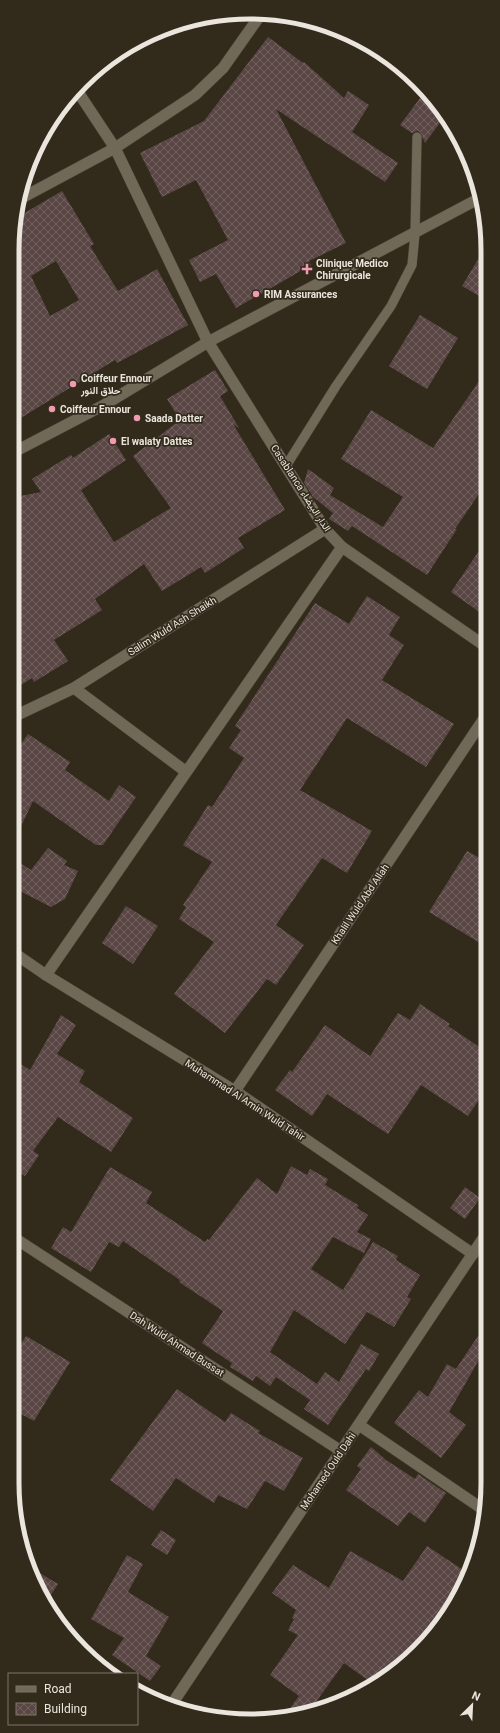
<svg xmlns="http://www.w3.org/2000/svg" width="500" height="1733" font-family="Roboto,Vazirmatn,sans-serif">
  <style>
    .building { fill: url(#building-cross-hatch); fill-rule: evenodd }
    .lines { fill: none; stroke-linecap: round; stroke-linejoin: round }
    .service-casing { stroke: #4c463a; stroke-width: 10 }
    .minor-casing { stroke: #4c463a; stroke-width: 12 }
    .tertiary-casing { stroke: #4c463a; stroke-width: 12 }
    .service { stroke: #716958; stroke-width: 9 }
    .minor { stroke: #716958; stroke-width: 11 }
    .tertiary { stroke: #716958; stroke-width: 11 }
    .poi-dot { fill: #f29ab0; stroke: #322b1c; stroke-width: 1.5 }
    .labels { text-anchor: middle; dominant-baseline: central; stroke-width: 3.5; stroke-linejoin: round; paint-order: stroke }
    .poi-label { font-size: 10px; font-weight: bold; fill: #ebe6dd; stroke: #322b1c; text-anchor: start }
    .street-label { font-size: 10px; fill: #ebe6dd; stroke: #322b1c }
    .rim { fill: none; stroke: #ebe6dd; stroke-width: 5 }
  </style>
  <defs>
    <pattern id="building-cross-hatch" width="8" height="8" patternUnits="userSpaceOnUse"><rect width="8" height="8" fill="#5a4745"/><path d="M0 0l8 8M0 8l8-8" fill="none" stroke="#72625f"/></pattern>
  </defs>
  <rect width="100%" height="100%" fill="#322b1c"/>
  <!-- building -->
  <g class="building">
    <polygon points="268,37 303,63 304,62 344,98 348,91 369,105 352,132 398,163 385,182 276,109 346,243 309,261 311,265 236,308 216,274 200,282 189,260 228,240 196,180 162,197 140,153 204,121"/>
    <polygon points="426,90 444,117 425,143 420,132 417,131 412,133 400,125"/>
    <path d="M62 191 94 244 90 246 118 291 157 269 188 325 117 363 115 360 16 421V218ZM56 261 79 300 50 316 31 276Z"/>
    <polygon points="486,246 486,300 462,286"/>
    <polygon points="420,315 458,338 427,389 389,366"/>
    <polygon points="215,370 228,391 220,396 239,428 233,424 285,510 238,538 244,548 205,573 201,567 162,591 144,564 95,599 102,610 54,640 68,661 34,682 32,678 15,689 15,497 41,492 32,479 71,455 73,458 109,434 126,460 81,490 114,542 171,508 133,456 180,420 167,399"/>
    <polygon points="486,371 485,485 455,529 457,529 427,575 352,526 348,531 329,519 333,513 313,497 304,483 308,469 334,488 330,495 383,527 403,497 341,459 371,410 433,448"/>
    <polygon points="485,542 485,616 451,592"/>
    <polygon points="367,596 400,617 389,635 404,645 382,680 454,724 426,767 347,718 300,790 372,831 347,873 322,858 276,925 304,945 276,985 267,979 225,1033 174,994 214,942 179,919 186,907 183,905 212,862 183,845 208,805 212,807 244,758 229,748 241,730 235,726 315,603 349,624"/>
    <polygon points="28,734 70,762 65,770 109,801 119,785 136,797 103,845 96,845 33,801 14,841 14,777 21,767 15,762 15,753"/>
    <polygon points="48,848 67,861 64,865 78,871 65,899 51,907 14,888 14,859 31,870"/>
    <polygon points="467,851 485,861 485,946 429,912"/>
    <polygon points="126,906 158,926 133,964 102,943"/>
    <polygon points="420,1004 450,1024 448,1026 484,1050 484,1092 468,1116 421,1085 388,1134 327,1094 312,1116 275,1090 290,1070 292,1072 325,1025 370,1056 398,1013 410,1020"/>
    <polygon points="61,1015 76,1025 57,1054 85,1071 79,1082 133,1118 111,1152 58,1117 33,1151 39,1155 25,1176 13,1169 14,1060 30,1070"/>
    <polygon points="291,1166 307,1175 310,1169 328,1179 325,1185 358,1205 357,1208 368,1215 357,1232 371,1239 364,1253 333,1237 311,1269 343,1290 373,1242 398,1256 396,1260 420,1275 407,1297 411,1299 394,1327 367,1312 345,1344 294,1310 270,1352 317,1384 325,1372 339,1382 361,1344 379,1354 369,1371 366,1369 328,1425 304,1409 310,1400 276,1377 270,1386 256,1376 253,1381 230,1367 232,1363 202,1343 223,1311 179,1282 180,1280 123,1241 119,1247 109,1242 91,1272 51,1248 63,1227 71,1232 110,1167 152,1192 146,1203 205,1242 207,1239 209,1240 257,1178 277,1194"/>
    <polygon points="465,1187 480,1198 465,1219 450,1208"/>
    <polygon points="26,1336 70,1362 34,1421 12,1409 12,1358"/>
    <polygon points="478,1336 484,1340 484,1351 449,1412 466,1425 441,1458 394,1423 419,1390 428,1397 447,1364 456,1369"/>
    <polygon points="177,1389 225,1422 231,1413 260,1431 258,1433 303,1458 284,1491 265,1481 247,1509 218,1495 214,1503 176,1478 153,1511 110,1480"/>
    <polygon points="371,1447 386,1460 415,1479 418,1474 446,1493 425,1523 409,1512 398,1526 346,1490 361,1469 357,1466"/>
    <polygon points="161,1530 176,1540 167,1555 151,1545"/>
    <polygon points="427,1546 466,1572 460,1587 437,1621 440,1623 395,1672 372,1683 344,1663 313,1706 312,1705 306,1713 285,1715 299,1696 270,1675 298,1635 288,1630 294,1619 292,1618 296,1610 272,1593 293,1565 329,1588 350,1551 403,1581"/>
    <polygon points="127,1555 143,1564 128,1592 169,1617 146,1656 161,1666 150,1681 112,1655 124,1638 91,1619"/>
    <polygon points="28,1566 58,1584 47,1601 30,1574"/>
  </g>
  <g class="lines">
    <!-- service casing -->
    <g class="service-casing">
      <polyline id="service" points="286,466 336,386 391,306 412,265 415,234 417,137"/>
    </g>
    <!-- minor casing -->
    <g class="minor-casing">
      <g id="minor">
        <polyline points="78,92 115,148 208,342 325,529 342,547 485,646"/>
        <polyline points="18,200 115,148 195,95 223,68 259,17"/>
        <polyline points="74,688 185,771"/>
        <polyline points="15,716 74,688 325,529"/>
        <polyline points="14,953 46,975 235,1091 473,1254"/>
        <polyline points="46,975 342,547"/>
        <polyline points="235,1091 485,717"/>
        <polyline points="13,1237 341,1451"/>
        <polyline points="359,1425 484,1510"/>
        <polyline points="172,1704 484,1237"/>
      </g>
    </g>
    <!-- tertiary casing -->
    <g class="tertiary-casing">
      <polyline id="tertiary" points="16,451 104,405 208,342 480,198"/>
    </g>
    <!-- service -->
    <use href="#service" class="service"/>
    <!-- minor -->
    <use href="#minor" class="minor"/>
    <!-- tertiary -->
    <use href="#tertiary" class="tertiary"/>
  </g>
  <!-- markers -->
  <g class="poi-dot">
    <path d="M305 263h4v4h4v4h-4v4h-4v-4h-4v-4h4z"/>
    <circle cx="256" cy="294" r="4"/>
    <circle cx="73" cy="384" r="4"/>
    <circle cx="52" cy="409" r="4"/>
    <circle cx="137" cy="418" r="4"/>
    <circle cx="113" cy="441" r="4"/>
  </g>
  <g class="labels">
    <!-- poi labels -->
    <g class="poi-label">
      <text x="316" y="263">Clinique Medico<tspan x="316" dy="12">Chirurgicale</tspan></text>
      <text x="264" y="294">RIM Assurances</text>
      <text x="81" y="378">Coiffeur Ennour<tspan x="81" dy="12">حلاق النور</tspan></text>
      <text x="60" y="409">Coiffeur Ennour</text>
      <text x="145" y="418">Saada Datter</text>
      <text x="121" y="441">El walaty Dattes</text>
    </g>
    <!-- street labels -->
    <g class="street-label">
      <text transform="translate(301 488) rotate(57)">Casablanca الدار البيضاء</text>
      <text transform="translate(172 626) rotate(-32)">Salim Wuld Ash Shaikh</text>
      <text transform="translate(360 904) rotate(-56)">Khalil Wuld Abd Allah</text>
      <text transform="translate(245 1100) rotate(33)">Muhammad Al Amin Wuld Tahir</text>
      <text transform="translate(177 1344) rotate(33)">Dah Wuld Ahmad Bussat</text>
      <text transform="translate(328 1471) rotate(-56)">Mohamed Ould Dahi</text>
    </g>
  </g>
  <!-- crop -->
  <path d="M0 0H500V1733H0ZM250 19H250A231 231 0 0 1 481 250V1483A231 231 0 0 1 250 1714H250A231 231 0 0 1 19 1483V250A231 231 0 0 1 250 19Z" fill="#322b1c" fill-rule="evenodd"/>
  <path class="rim" d="M250 19H250A231 231 0 0 1 481 250V1483A231 231 0 0 1 250 1714H250A231 231 0 0 1 19 1483V250A231 231 0 0 1 250 19Z"/>
  <!-- legend -->
  <rect x="8" y="1673" width="130" height="52" fill="#322b1c" stroke="#7c7669"/>
  <rect x="16" y="1686" width="20" height="6" fill="#716958" stroke="#7c7669"/>
  <text x="44" y="1693" font-size="12" fill="#ebe6dd">Road</text>
  <rect x="16" y="1703" width="20" height="12" fill="url(#building-cross-hatch)" stroke="#7c7669"/>
  <text x="44" y="1713" font-size="12" fill="#ebe6dd">Building</text>
  <!-- north arrow -->
  <g transform="translate(472 1705) rotate(24)" stroke="#322b1c" stroke-width="3" paint-order="stroke">
  <path d="M0-3L7 15L0 10L-7 15Z" fill="#ebe6dd"/>
  <text y="-6" font-size="11" font-weight="bold" text-anchor="middle" fill="#ebe6dd">N</text>
  </g>
</svg>
